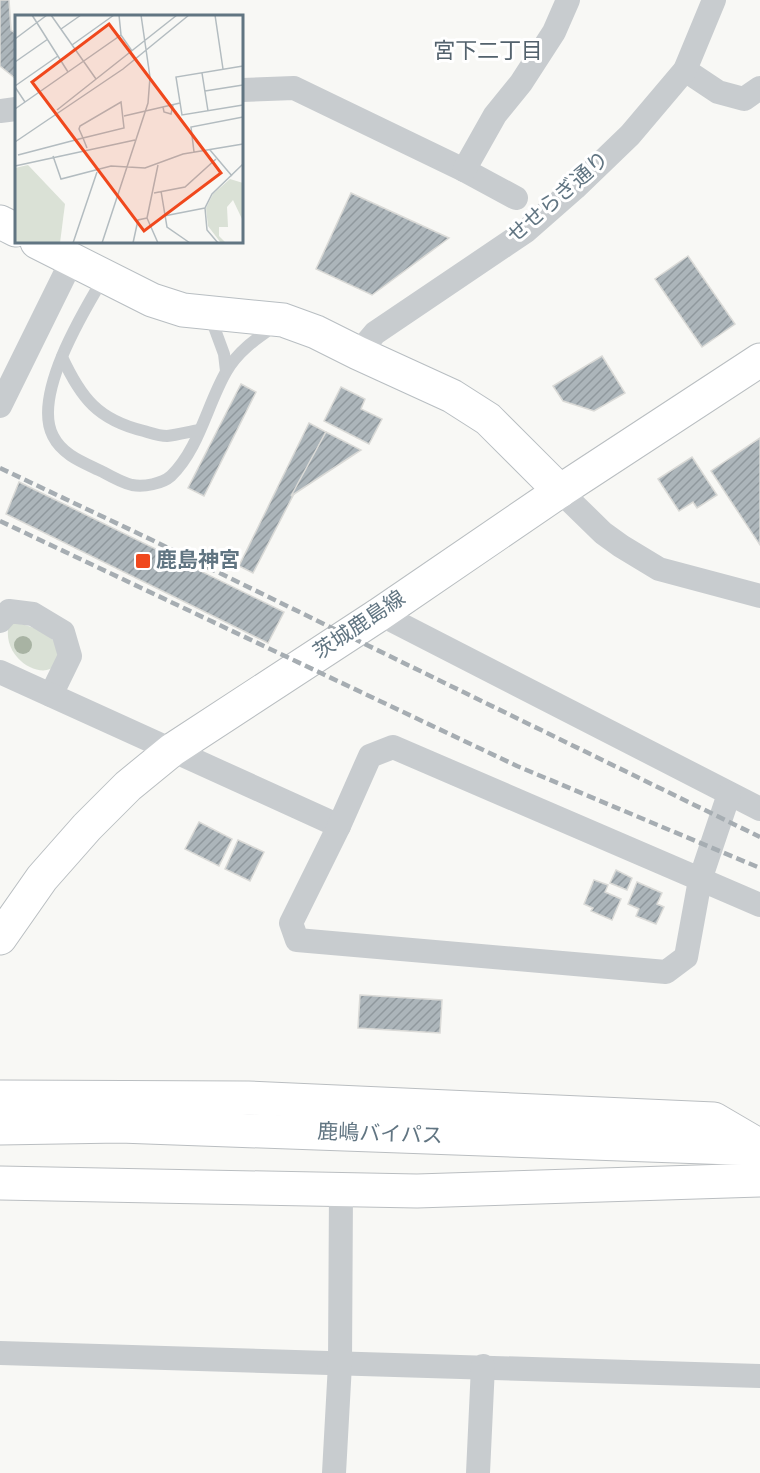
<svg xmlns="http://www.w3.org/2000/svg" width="760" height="1473" font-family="Overpass,'Noto Sans JP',sans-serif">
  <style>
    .grass { fill: #dae1d6 }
    .building { fill: url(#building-hatch); stroke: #dadad7; stroke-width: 1.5 }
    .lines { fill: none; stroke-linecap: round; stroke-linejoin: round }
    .secondary-casing { stroke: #b8bec2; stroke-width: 35 }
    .primary-casing { stroke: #b9bec1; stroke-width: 35 }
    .highway-casing { stroke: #babec1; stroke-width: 35 }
    .lane { stroke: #c8cccf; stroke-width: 12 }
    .street { stroke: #c8cccf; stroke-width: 24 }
    .secondary { stroke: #fff; stroke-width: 33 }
    .primary { stroke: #fff; stroke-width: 33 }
    .highway { stroke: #fff; stroke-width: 33 }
    .rail { stroke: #a6adb2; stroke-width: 4.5; stroke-dasharray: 9 4.5; stroke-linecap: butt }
    .tree { fill: #a8b3a3 }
    .poi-dot { fill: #f0481d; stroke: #fff; stroke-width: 2 }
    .labels { text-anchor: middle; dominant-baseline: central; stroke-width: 6; stroke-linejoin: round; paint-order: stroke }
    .street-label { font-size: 21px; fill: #617582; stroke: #fff }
    .poi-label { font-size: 21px; font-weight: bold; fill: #617582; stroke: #fff; text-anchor: start }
    .neighbourhood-label { font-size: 22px; fill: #53626d; stroke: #fff }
    .inset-road { fill: none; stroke: #b3bcc0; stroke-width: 1.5 }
    .view { fill: #f0481d; fill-opacity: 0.15; stroke: #f0481d; stroke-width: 3 }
    .inset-edge { fill: none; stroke: #617582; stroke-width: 3 }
  </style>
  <defs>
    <pattern id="building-hatch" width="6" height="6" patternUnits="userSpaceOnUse" patternTransform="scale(1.5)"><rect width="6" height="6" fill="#acb5ba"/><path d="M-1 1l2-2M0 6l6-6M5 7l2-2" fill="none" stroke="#8f989d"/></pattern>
  </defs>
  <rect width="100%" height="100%" fill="#f8f8f5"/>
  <!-- grass -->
  <path class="grass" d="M9 623C28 622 72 639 55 665 44 681 0 660 9 623Z"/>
  <!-- building -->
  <g class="building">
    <polygon points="0,0 9,0 11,30 16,34 16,79 0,66"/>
    <polygon points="351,193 449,238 372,295 316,269"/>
    <polygon points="688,256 735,324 702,347 655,279"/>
    <polygon points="602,356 625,393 594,411 563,401 553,386"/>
    <polygon points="241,384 256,392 204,496 188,488"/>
    <polygon points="341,387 365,399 361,409 382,419 369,444 324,421"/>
    <polygon points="309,423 326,432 253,573 239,566"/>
    <polygon points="326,432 361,450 291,496"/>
    <polygon points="760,438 760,545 711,471"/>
    <polygon points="692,457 717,495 697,508 693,502 679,511 658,479"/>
    <polygon points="19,482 284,612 268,643 6,514"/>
    <polygon points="199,822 232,839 219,866 185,849"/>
    <polygon points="238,840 264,852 250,881 225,869"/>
    <polygon points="616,870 632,878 627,890 610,883"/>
    <polygon points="594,880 608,885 605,892 621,899 612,920 591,911 593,908 584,904"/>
    <polygon points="637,882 662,893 657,904 664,907 656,924 636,916 639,909 628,904"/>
    <polygon points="360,995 442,1000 440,1033 358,1028"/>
  </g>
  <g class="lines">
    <!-- secondary casing -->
    <g class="secondary-casing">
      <g id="secondary">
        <polyline points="0,222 16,230"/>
        <polyline points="37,242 152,300 183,310 283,320 316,332 358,353 452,396 488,419 560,491"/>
      </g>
    </g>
    <!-- primary casing -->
    <g class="primary-casing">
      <polyline id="primary" points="0,938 42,878 87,827 128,786 172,750 380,614 560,491 760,360"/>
    </g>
    <!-- highway casing -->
    <g class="highway-casing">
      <g id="highway">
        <polyline points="0,1097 248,1098 714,1119 760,1146"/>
        <polyline points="0,1128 120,1126 760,1149"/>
        <polyline points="0,1183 417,1191 760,1180"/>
      </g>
    </g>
    <!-- lane -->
    <g class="lane">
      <path d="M104 277C83 312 32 396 53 436 63 456 85 463 103 472 112 477 123 483 132 485 144 487 162 484 171 476 199 449 207 405 226 372 238 351 256 339 275 326"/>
      <polyline points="210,316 224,354 226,371"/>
      <path d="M62 357C81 398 98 420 144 431 151 433 159 436 167 436 177 435 188 432 199 430"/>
    </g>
    <!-- street -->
    <g class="street">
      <polyline points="685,70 718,92 744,99 760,88"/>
      <polyline points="242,90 294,88 464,170 516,198"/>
      <polyline points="0,111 16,109"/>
      <polyline points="464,170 495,115 521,83 554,32 568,0"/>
      <polyline points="358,353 375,333 526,231 575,188 630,135 685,70 714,0"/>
      <polyline points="0,406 72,260"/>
      <polyline points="560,491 603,533 621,546 659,569 760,596"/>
      <polyline points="380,614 760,809"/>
      <polyline points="0,621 9,611 33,614 63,632 70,656 51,695"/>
      <polyline points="0,672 339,826"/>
      <polyline points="729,794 700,880 686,957 666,972 297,940 291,923 339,826 370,756 393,747 760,905"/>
      <polyline points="0,1353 760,1376"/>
      <polyline points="334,1473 340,1364 341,1190"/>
      <polyline points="478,1473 483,1366"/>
    </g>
    <!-- secondary -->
    <use href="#secondary" class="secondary"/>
    <!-- primary -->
    <use href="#primary" class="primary"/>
    <!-- highway -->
    <use href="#highway" class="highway"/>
    <!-- rail -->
    <g class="rail">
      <polyline points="0,468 152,540 760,837"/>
      <polyline points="0,521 517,766 760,868"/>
    </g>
  </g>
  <!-- trees -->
  <circle class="tree" cx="23" cy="645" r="9"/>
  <!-- markers -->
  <rect class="poi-dot" x="135" y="553" width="16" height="16" rx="3"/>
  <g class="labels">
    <!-- street labels -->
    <g class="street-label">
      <text transform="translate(559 198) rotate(-41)">せせらぎ通り</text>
      <text transform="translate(360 626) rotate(-34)">茨城鹿島線</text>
      <text transform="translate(380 1135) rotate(2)">鹿嶋バイパス</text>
    </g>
    <!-- poi labels -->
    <g class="poi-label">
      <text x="156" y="561">鹿島神宮</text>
    </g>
    <!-- neighbourhood labels -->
    <g class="neighbourhood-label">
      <text x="488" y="52">宮下二丁目</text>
    </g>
  </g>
  <!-- overview -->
  <g transform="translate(15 15)">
    <rect width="228" height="228" fill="#f8f8f5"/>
    <path d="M215 164 228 168V206L218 185 212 192 213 212H204V221L211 228H206L193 211 191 193 198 179Z" fill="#dae1d6"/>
    <path d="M13 150 50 189 45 228H0V153Z" fill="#dae1d6"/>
    <path class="inset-road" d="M17 0 53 57M36 0 81 64M104 0 106 20M200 0 208 54M46 14 66 0M0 24 32 0M57 30 99 0M0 47 33 24M228 51 161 62 167 100 228 90M187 58 193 96M0 71 43 41M0 72 10 87M190 76 228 70M148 92 149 97 156 99 158 90M0 94 106 20 117 36M42 95 162 0M109 101 165 88M0 127 108 54 174 0M195 135 217 161M179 137 176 112 228 102M3 140 68 123 109 113 106 87 65 111 64 114 68 123 72 133M38 141 46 164 96 151 130 153 168 139 228 129M0 151 120 125M146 176 152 212 175 228M139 178 170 172 201 144M149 201 190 193M58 228 82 157M87 228 133 88 135 62 126 0M118 228 123 205 132 203M143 228 132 203 143 150M203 228 192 215 190 193 197 179 228 149"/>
    <path class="view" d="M94 9 206 158 129 216 17 67Z"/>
    <rect width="228" height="228" class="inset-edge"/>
  </g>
</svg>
